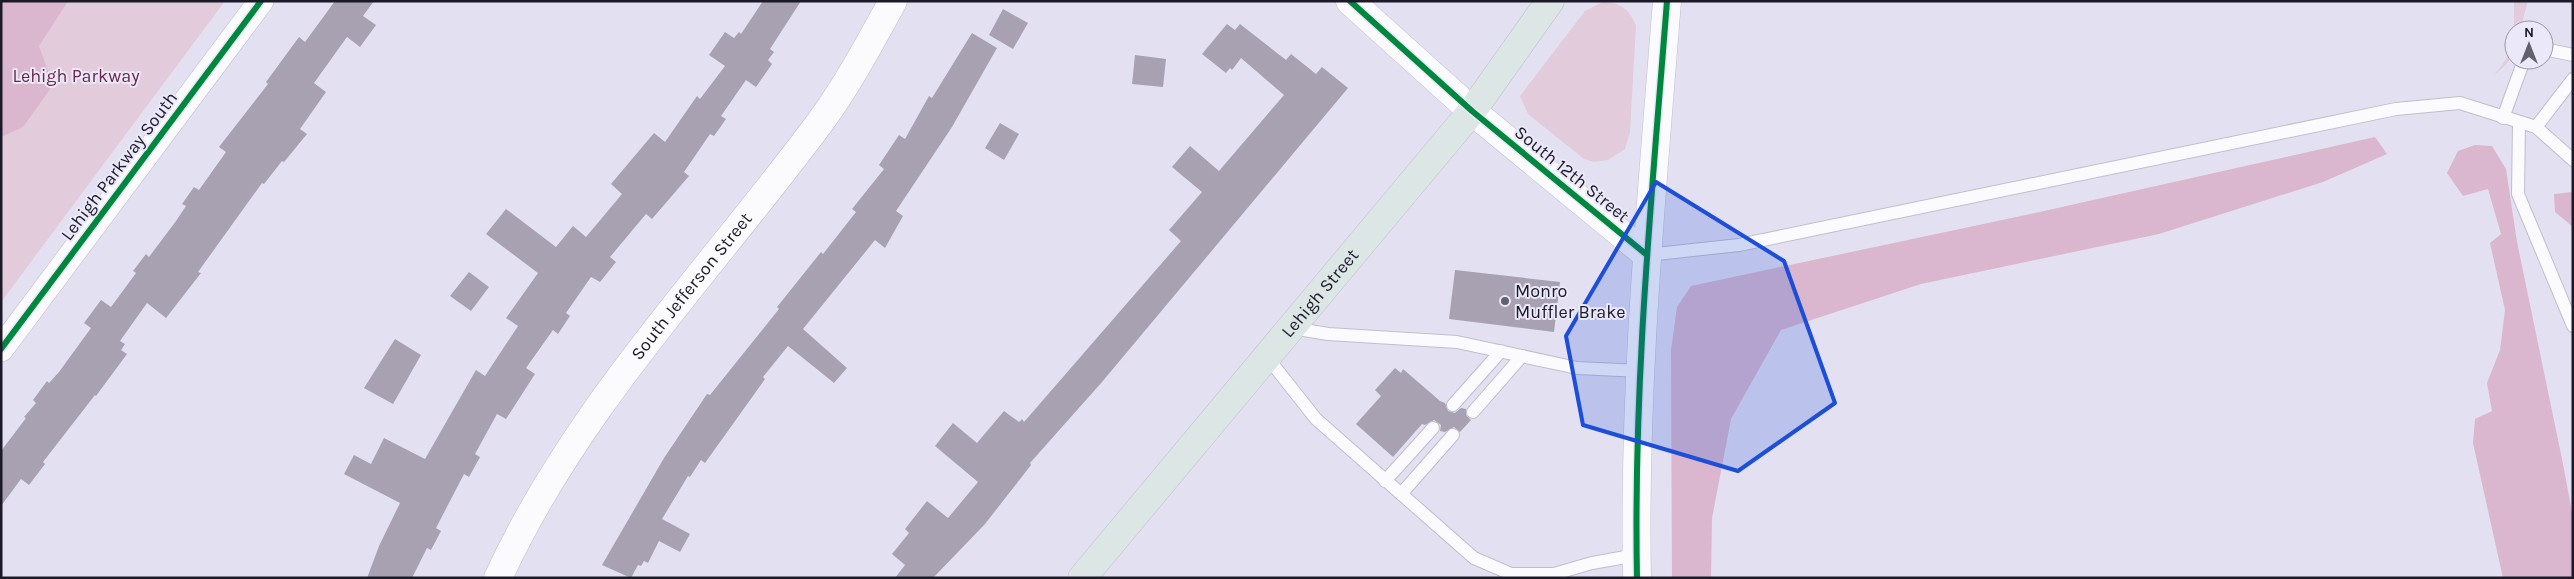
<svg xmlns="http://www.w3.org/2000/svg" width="2574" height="579" font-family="Karla,sans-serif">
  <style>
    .green { fill: #e2cbdb }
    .forest { fill: #dab7ce }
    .building { fill: #a8a1b2 }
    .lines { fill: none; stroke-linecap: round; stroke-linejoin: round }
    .service-casing { stroke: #c0becd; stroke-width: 14 }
    .minor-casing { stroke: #c0becd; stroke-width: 26 }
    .tertiary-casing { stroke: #c0becd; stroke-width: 29 }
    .secondary-casing { stroke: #c0becd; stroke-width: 29 }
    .primary-casing { stroke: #c3c2cb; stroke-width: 29 }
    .service { stroke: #fbfafd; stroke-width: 12 }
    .minor { stroke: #fbfafd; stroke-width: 25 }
    .tertiary { stroke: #fbfafd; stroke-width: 28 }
    .secondary { stroke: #fbfafd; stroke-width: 28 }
    .primary { stroke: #dbe6e5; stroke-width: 28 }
    .cycleway-casing { stroke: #eae8f9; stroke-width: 9 }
    .cycleway { stroke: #00873e; stroke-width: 6 }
    .marked { fill: #1d4ed8; fill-opacity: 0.2; stroke: #1d4ed8; stroke-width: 4; stroke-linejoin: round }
    .poi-dot { fill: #625f6f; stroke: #eae8f9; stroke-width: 2 }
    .labels { text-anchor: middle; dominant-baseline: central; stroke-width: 4; stroke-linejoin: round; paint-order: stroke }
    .park-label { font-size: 18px; fill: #6d254b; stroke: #eae8f9 }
    .street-label { font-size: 18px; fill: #1c1a29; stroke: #eae8f9 }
    .poi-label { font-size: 18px; fill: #1c1a29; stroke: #eae8f9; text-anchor: start }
  </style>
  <rect width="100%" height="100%" fill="#e3e0f2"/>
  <!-- green -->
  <g class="green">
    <polygon points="1,1 225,1 1,302"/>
    <path d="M1605 1C1622 4 1630 10 1636 26L1630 132 1625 149 1608 160 1594 162 1584 159 1528 114 1520 96 1585 11Z"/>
    <path d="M2514 1H2528L2520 30H2514C2514 53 2513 61 2494 75 2517 51 2514 32 2514 1Z"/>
  </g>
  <!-- forest -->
  <g class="forest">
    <polygon points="1,1 68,1 39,46 53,85 23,127 1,137"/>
    <polygon points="2375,137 2387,154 2323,182 2159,234 1921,284 1781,330 1731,419 1712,518 1711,578 1672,578 1671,350 1677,307 1691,286 2035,213"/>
    <polygon points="2475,145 2492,146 2506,169 2517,242 2562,459 2573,517 2573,578 2503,578 2473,443 2475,419 2492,411 2487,383 2500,350 2505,310 2490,243 2501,234 2488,189 2463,196 2447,173 2458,151"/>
    <polygon points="2573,192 2573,227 2555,212 2554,194"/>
  </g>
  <!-- building -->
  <g class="building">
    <polygon points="335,1 374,1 363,16 376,25 360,47 347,37 314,83 326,92 300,129 307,134 284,162 282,161 264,184 262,183 198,272 201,273 166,318 147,303 120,341 125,344 121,350 127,354 96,396 95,395 43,462 45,464 29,485 21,479 1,506 1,451 26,418 24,417 36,403 33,400 47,381 49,383 59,372 91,328 84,323 101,300 111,307 136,273 133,271 146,254 149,257 176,221 186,206 182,204 194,187 199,190 226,152 219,147 268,84 266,82 299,37 305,42"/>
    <polygon points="763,1 801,1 770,49 774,52 768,60 772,64 756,87 746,80 721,116 726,119 714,136 710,134 684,172 689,176 652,219 646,214 610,257 616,262 600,282 591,277 566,313 570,316 558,334 553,330 526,368 535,374 506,419 497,414 475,454 480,457 469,477 464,474 436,528 441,531 431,550 427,548 412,578 367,578 379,546 400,503 344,474 354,455 371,464 384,438 425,459 476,370 485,376 518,326 506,318 538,273 486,234 506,209 556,247 573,226 586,237 622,194 611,184 654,133 665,142 697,96 700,99 725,66 709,55 725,32 734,38 739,32 741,34"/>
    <polygon points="1003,9 1028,23 1013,49 989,35"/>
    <polygon points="1227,24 1235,30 1240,24 1286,60 1291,54 1316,74 1322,67 1348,88 1102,382 1030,463 1031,465 985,524 933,578 895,578 905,565 892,554 909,533 905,529 927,501 948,518 978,482 935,446 953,423 977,443 1004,411 1019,422 1022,419 1024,422 1181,241 1169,230 1202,192 1172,167 1190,146 1219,171 1284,95 1241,58 1232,70 1230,68 1226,73 1202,54"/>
    <polygon points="972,33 997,48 952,127 896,211 903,216 885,248 875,240 803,329 847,368 834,383 788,346 763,377 765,379 705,463 701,460 690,477 688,476 662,519 690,534 680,552 659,541 648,563 644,561 641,566 638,565 631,578 602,565 664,458 707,394 710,395 779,309 777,307 821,252 823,254 856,212 852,209 884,169 879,165 899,135 905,139 929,96 932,98"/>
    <polygon points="1135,55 1166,59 1163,87 1132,84"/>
    <polygon points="1000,123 1019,134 1004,160 985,148"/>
    <polygon points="1455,270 1560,282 1554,332 1449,319"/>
    <polygon points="469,272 489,287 471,311 450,296"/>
    <polygon points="395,339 421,355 393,404 364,388"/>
    <polygon points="1395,368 1401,373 1403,369 1440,401 1445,403 1448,411 1455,413 1461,408 1466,409 1466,415 1471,420 1460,432 1454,427 1445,432 1440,431 1441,425 1434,420 1425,425 1422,424 1393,457 1356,424 1381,396 1375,390"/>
  </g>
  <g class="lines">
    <!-- service casing -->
    <g class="service-casing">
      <g id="service">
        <polyline points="2544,49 2573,55"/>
        <polyline points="2503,118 2524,60"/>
        <polyline points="2519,123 2518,194 2573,326"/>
        <polyline points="2536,127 2573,79"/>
        <polyline points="1647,255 1739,245 2396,109 2460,103 2536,127 2573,160"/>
        <polyline points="1292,328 1328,334 1457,342 1577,368 1641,371"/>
        <polyline points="1267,357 1316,419 1474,558 1511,574 1554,574 1592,563 1637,555"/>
        <polyline points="1453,405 1501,351"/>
        <polyline points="1473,412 1522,356"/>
        <polyline points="1385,481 1433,428"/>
        <polyline points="1401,494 1453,435"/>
      </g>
    </g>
    <!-- minor casing -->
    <g class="minor-casing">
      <polyline id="minor" points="1,349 261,1"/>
    </g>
    <!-- tertiary casing -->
    <g class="tertiary-casing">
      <g id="tertiary">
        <polyline points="1350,1 1472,111 1647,255"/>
        <path d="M1637 578C1633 385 1652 193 1667 1"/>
      </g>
    </g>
    <!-- secondary casing -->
    <g class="secondary-casing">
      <g id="secondary">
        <path id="s1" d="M498 578C577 406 710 271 821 121 848 84 871 41 893 1"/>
      </g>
    </g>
    <!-- primary casing -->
    <g class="primary-casing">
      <g id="primary">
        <path id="s2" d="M1082 578 1472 111 1550 1"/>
      </g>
    </g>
    <!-- service -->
    <use href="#service" class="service"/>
    <!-- minor -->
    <use href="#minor" class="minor"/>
    <!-- tertiary -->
    <use href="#tertiary" class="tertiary"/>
    <!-- secondary -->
    <use href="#secondary" class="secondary"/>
    <!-- primary -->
    <use href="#primary" class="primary"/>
    <!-- cycleway casing -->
    <g class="cycleway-casing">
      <g id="cycleway">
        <polyline points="1350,1 1472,111 1647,255"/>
        <polyline points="1,349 261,1"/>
        <path d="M1637 578C1633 385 1652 193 1667 1"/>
      </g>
    </g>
    <!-- cycleway -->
    <use href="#cycleway" class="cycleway"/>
  </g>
  <!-- marked area -->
  <path class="marked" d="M1656 182 1784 261 1835 403 1738 471 1583 425 1566 336Z"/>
  <!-- markers -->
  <circle class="poi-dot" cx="1505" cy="301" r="5"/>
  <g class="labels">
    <!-- park labels -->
    <g class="park-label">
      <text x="76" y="76">Lehigh Parkway</text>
    </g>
    <!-- street labels -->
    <g class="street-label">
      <text transform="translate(119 166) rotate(-53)">Lehigh Parkway South</text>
      <text transform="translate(1572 174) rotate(39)">South 12th Street</text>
      <text stroke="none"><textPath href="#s1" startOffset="351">South Jefferson Street</textPath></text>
      <text stroke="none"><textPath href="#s2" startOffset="371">Lehigh Street</textPath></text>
    </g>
    <!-- poi labels -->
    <g class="poi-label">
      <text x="1515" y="291">Monro<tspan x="1515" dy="21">Muffler Brake</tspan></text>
    </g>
  </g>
  <!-- border -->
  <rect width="2574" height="579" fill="none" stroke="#1c1a29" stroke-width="5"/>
  <!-- north arrow -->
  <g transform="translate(2529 45)"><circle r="24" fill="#eae8f9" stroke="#9896a6"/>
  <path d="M0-4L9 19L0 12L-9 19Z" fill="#625f6f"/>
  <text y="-8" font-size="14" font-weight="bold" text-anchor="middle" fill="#1c1a29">N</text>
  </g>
</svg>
